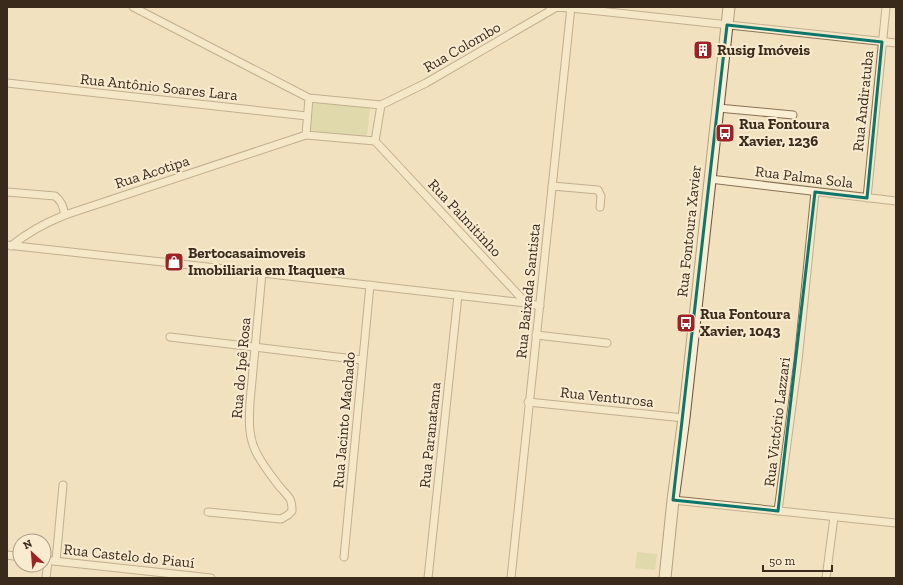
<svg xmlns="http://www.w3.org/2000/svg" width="903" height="585" font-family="'Zilla Slab',serif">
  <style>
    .green { fill: #c9cf92 }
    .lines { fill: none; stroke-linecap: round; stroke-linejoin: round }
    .minor-casing { stroke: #8a7156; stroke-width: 9 }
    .secondary-casing { stroke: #6c5239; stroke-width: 13 }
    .minor { stroke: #fbefd3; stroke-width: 7 }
    .secondary { stroke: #fbefd3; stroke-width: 11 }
    .marked { fill: none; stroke: #0f766e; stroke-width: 3; stroke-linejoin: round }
    .labels { text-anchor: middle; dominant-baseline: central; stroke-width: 4; stroke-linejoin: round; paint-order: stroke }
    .street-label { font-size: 15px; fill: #392a1c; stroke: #f8ebcf }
    .poi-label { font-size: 15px; font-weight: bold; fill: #392a1c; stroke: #f8ebcf; text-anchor: start }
  </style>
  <rect width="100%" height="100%" fill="#f1e1bf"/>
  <!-- green -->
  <g class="green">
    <polygon points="314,101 370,107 367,137 310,131"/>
    <polygon points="637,552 657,554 655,570 635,568"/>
  </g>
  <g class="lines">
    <!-- minor casing -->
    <g class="minor-casing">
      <g id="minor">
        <polyline points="133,7 309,98 381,105 375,141 306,135 309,98"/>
        <polyline points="550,7 571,8 896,43"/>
        <polyline points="7,83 307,116"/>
        <polyline points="381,105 426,83 555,8"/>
        <polyline points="718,108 793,115"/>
        <polyline points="375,141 526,303 540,306"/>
        <polyline points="710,179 896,201"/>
        <polyline points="552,186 598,190 601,196 600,207"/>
        <path d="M7 192 55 196C62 201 63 207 65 215"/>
        <polyline points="867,198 886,7"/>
        <polyline points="7,245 262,273 526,303"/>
        <path d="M11 246C28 232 45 223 65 215L306 135"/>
        <polyline points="536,335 607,343"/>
        <polyline points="170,337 362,360"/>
        <polyline points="528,402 684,418"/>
        <polyline points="673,500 896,523"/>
        <polyline points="778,511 798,361 815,192"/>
        <path d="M208 512 281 519 288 515 292 511C292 507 292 503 290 499 286 493 280 488 276 482 269 473 262 463 257 454 248 437 249 421 250 402L262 273"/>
        <polyline points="7,555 20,557"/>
        <polyline points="344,557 370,285"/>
        <polyline points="44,560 211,578"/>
        <polyline points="56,561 63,485"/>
        <polyline points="46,578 48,560"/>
        <polyline points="428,578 458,295"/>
        <polyline points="511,578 571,7"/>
        <polyline points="826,578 834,517"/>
      </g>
    </g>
    <!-- secondary casing -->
    <g class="secondary-casing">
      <polyline id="secondary" points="665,578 673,500 684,418 729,7"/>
    </g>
    <!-- minor -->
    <use href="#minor" class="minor"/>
    <!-- secondary -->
    <use href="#secondary" class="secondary"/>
  </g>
  <!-- marked area -->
  <path d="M0 0H903V585H0ZM727 25 882 42 867 198 815 192 778 511 673 500Z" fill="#f1e1bf" fill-opacity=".55" fill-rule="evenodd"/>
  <path class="marked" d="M727 25 882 42 867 198 815 192 778 511 673 500Z"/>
  <!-- icons -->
  <defs>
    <g id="building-square" transform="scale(1)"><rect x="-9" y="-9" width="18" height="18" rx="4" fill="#9d2224" stroke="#f8ebcf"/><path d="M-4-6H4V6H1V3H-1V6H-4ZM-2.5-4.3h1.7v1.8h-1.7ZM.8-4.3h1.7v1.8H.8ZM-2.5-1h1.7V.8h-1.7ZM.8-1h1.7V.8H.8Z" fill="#fff"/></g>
    <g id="bus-square" transform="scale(1)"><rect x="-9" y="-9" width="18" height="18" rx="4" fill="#9d2224" stroke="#f8ebcf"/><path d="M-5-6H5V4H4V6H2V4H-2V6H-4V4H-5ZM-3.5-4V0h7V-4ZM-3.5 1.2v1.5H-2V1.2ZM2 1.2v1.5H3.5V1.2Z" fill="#fff"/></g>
    <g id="shop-square" transform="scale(1)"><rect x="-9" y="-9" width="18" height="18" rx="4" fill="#9d2224" stroke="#f8ebcf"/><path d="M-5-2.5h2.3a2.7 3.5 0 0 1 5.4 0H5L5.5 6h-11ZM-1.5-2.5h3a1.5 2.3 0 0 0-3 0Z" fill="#fff"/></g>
  </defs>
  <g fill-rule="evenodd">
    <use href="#building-square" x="703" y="50"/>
    <use href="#bus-square" x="725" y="133"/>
    <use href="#shop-square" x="174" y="262"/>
    <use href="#bus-square" x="686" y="323"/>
  </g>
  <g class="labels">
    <!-- street labels -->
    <g class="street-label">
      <text transform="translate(462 47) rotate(-30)">Rua Colombo</text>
      <text transform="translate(159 87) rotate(6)">Rua Antônio Soares Lara</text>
      <text transform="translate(863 101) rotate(-84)">Rua Andiratuba</text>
      <text transform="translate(152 172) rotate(-18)">Rua Acotipa</text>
      <text transform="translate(804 177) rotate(7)">Rua Palma Sola</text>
      <text transform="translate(465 218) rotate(47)">Rua Palmitinho</text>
      <text transform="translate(689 231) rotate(-84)">Rua Fontoura Xavier</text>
      <text transform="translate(528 291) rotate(-84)">Rua Baixada Santista</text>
      <text transform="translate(241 368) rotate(-85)">Rua do Ipê Rosa</text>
      <text transform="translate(607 397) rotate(6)">Rua Venturosa</text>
      <text transform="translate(344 420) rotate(-85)">Rua Jacinto Machado</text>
      <text transform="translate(777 422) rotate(-83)">Rua Victório Lazzari</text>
      <text transform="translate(430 435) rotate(-84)">Rua Paranatama</text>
      <text transform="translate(129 556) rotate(6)">Rua Castelo do Piauí</text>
    </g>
    <!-- poi labels -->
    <g class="poi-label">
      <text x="717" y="50">Rusig Imóveis</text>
      <text x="739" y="124">Rua Fontoura<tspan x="739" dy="17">Xavier, 1236</tspan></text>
      <text x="188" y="253">Bertocasaimoveis<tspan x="188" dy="17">Imobiliaria em Itaquera</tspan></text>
      <text x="700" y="314">Rua Fontoura<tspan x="700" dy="17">Xavier, 1043</tspan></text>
    </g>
  </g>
  <!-- border -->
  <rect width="903" height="585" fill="none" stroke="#392a1c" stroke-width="16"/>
  <!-- north arrow -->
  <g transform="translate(32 553) rotate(334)"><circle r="19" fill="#f8ebcf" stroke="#ac9e87"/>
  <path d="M0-3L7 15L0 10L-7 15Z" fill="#9d2224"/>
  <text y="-6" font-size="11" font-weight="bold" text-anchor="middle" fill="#392a1c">N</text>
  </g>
  <!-- scale -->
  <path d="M763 565v6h69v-6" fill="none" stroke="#392a1c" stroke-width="2"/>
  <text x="769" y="565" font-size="12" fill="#392a1c" stroke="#f8ebcf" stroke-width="3" paint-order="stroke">50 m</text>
</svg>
